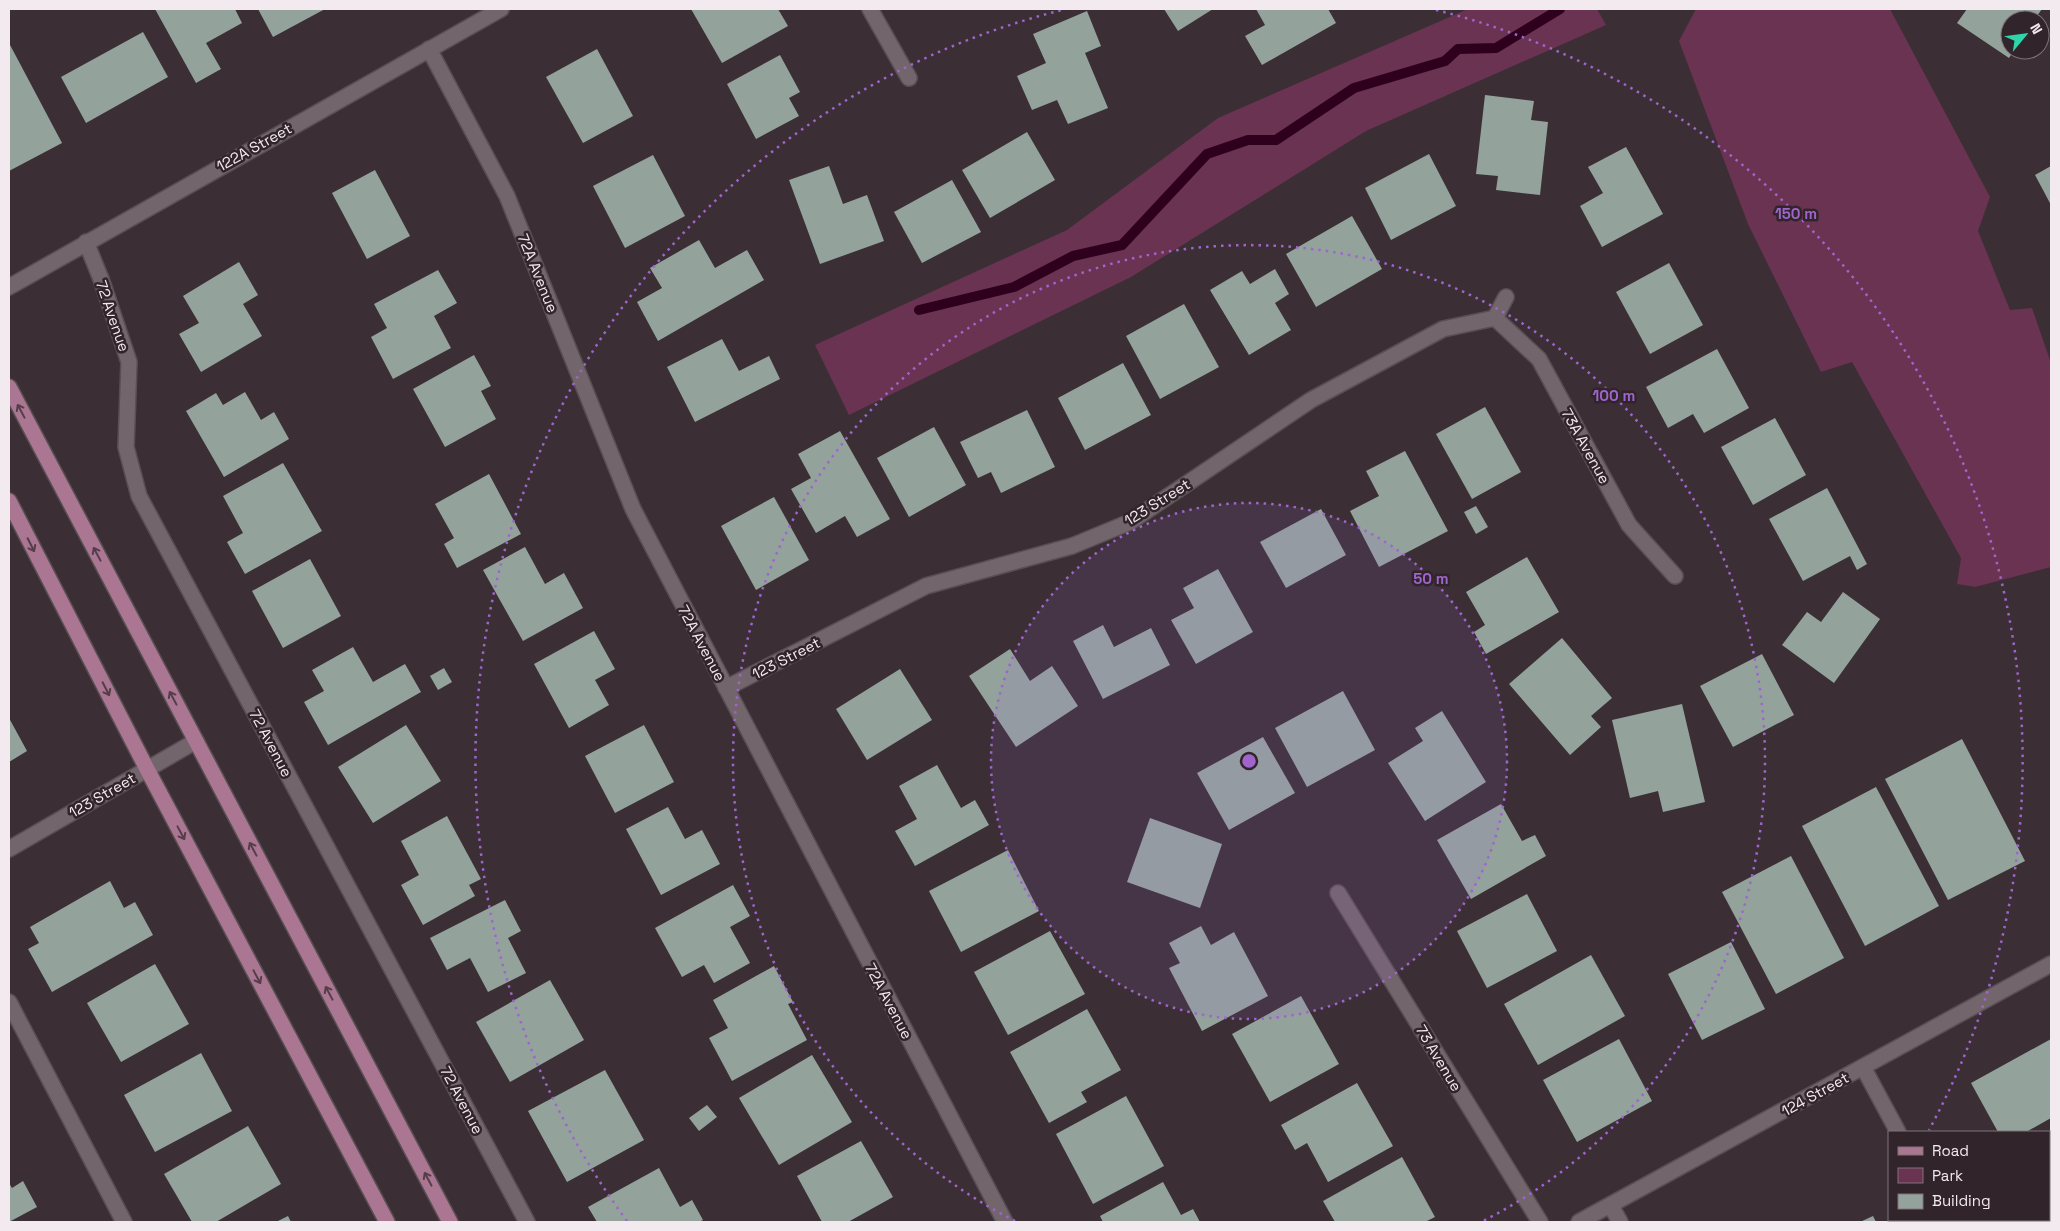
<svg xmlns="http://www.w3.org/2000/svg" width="2060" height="1231" font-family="'Space Grotesk',sans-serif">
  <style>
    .green { fill: #693351 }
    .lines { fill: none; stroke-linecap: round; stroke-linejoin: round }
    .stream { stroke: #2f001e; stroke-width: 10 }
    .building { fill: #93a39c }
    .minor-casing { stroke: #584e53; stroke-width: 18 }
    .major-casing { stroke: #584e53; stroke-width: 18 }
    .minor { stroke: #73656c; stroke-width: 15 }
    .major { stroke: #aa7692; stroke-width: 15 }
    .oneway { stroke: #553d4a }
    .ring { fill: none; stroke: #9f65cd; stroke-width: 2.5; stroke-dasharray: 2.5 5 }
    .labels { text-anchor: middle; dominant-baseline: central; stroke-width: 5; stroke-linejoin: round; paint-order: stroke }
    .street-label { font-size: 15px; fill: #f2eaee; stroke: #31252b }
    .centre { fill: #9f65cd; stroke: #31252b; stroke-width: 2.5 }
    .ring-label { font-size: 15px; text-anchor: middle; font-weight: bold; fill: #9f65cd; stroke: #31252b; stroke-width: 5; stroke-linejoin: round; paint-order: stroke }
  </style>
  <rect width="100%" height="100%" fill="#3b2f35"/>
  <!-- green -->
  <g class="green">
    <polygon points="1468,9 1597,9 1606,25 1366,131 1131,277 849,415 815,345 1067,230 1218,118"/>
    <polygon points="1696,9 1890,9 1990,197 1978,231 2010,310 2032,308 2051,363 2051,567 1975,587 1957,584 1961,558 1852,362 1821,372 1748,224 1679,41"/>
  </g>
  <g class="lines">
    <!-- stream -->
    <polyline class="stream" points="919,310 1014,287 1073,256 1122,245 1207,154 1248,140 1276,140 1354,88 1445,61 1458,49 1496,48 1560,9"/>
  </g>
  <!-- building -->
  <g class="building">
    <polygon points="155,9 235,9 242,23 206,43 221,69 196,83"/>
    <polygon points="258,9 325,9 273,37"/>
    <polygon points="691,9 778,9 788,26 722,63"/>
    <polygon points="1164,9 1213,9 1178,31"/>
    <polygon points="1256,9 1328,9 1336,23 1262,65 1245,36 1265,25"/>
    <polygon points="1967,9 2042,9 2034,20 2010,20 2010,50 2014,50 2009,58 1957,23"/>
    <polygon points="1087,11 1101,46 1085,53 1108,108 1068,124 1057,100 1032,110 1017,76 1046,63 1033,34"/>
    <polygon points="143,32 168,77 86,123 61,77"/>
    <polygon points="9,43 62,143 9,171"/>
    <polygon points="597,49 633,116 583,143 546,77"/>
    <polygon points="780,55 800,92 789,98 799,116 756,139 727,84"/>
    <polygon points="1485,95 1534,101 1531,120 1548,122 1540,195 1496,190 1498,176 1476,174"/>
    <polygon points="1027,132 1055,180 990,218 962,170"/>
    <polygon points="1626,147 1663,214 1602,247 1580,206 1603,193 1588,167"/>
    <polygon points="1429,154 1456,206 1391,240 1365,188"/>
    <polygon points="653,155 685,216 625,248 593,186"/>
    <polygon points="829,166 843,204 867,195 884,241 820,264 789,180"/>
    <polygon points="2051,166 2051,205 2035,175"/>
    <polygon points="375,170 410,236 367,259 332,193"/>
    <polygon points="952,180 981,232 922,263 894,212"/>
    <polygon points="1352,216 1382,269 1316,307 1286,254"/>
    <polygon points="699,240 715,268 747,250 764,280 658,341 637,302 662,288 650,268"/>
    <polygon points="239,262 258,295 243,304 262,336 201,372 179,334 199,323 183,296"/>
    <polygon points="1669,263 1703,325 1650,354 1616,292"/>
    <polygon points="1275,269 1289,294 1275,303 1291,330 1249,355 1210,290 1242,271 1250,284"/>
    <polygon points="438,270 457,303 434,316 451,348 393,379 371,337 387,328 374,304"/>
    <polygon points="1184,304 1219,367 1160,399 1126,336"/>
    <polygon points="722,339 739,371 769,356 780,379 695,422 667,367"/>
    <polygon points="1717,349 1749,408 1704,433 1693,414 1668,428 1646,387"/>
    <polygon points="474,355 491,386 481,391 496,419 445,447 413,389"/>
    <polygon points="1123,363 1151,415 1085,450 1058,398"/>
    <polygon points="245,392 261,420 274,412 289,439 224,477 186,411 216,393 223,405"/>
    <polygon points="1485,407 1521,472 1472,499 1436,434"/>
    <polygon points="1027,410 1055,467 1001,493 991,472 978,478 960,442"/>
    <polygon points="1775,418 1806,475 1753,505 1721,447"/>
    <polygon points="934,427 966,485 909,517 877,458"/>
    <polygon points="840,431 890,519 857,537 845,516 816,533 791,489 811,478 798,454"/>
    <polygon points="1405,451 1448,531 1379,567 1350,511 1379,496 1366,471"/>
    <polygon points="283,463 322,531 245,574 227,542 243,533 223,496"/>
    <polygon points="489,474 521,534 457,568 444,544 454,538 435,504"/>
    <polygon points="1827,488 1867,564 1857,570 1850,556 1803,581 1769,519"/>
    <polygon points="774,497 809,560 756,590 721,526"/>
    <polygon points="1476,506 1488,527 1476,534 1464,512"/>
    <polygon points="1321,509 1346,555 1286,588 1260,542"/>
    <polygon points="525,547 545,584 564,573 583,608 523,641 483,570"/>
    <polygon points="1527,557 1559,612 1486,654 1474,632 1485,625 1466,592"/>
    <polygon points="310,559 341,616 283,648 252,591"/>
    <polygon points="1218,569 1253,632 1196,664 1171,620 1194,608 1183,588"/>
    <polygon points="1843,592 1880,619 1834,683 1782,645 1807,612 1821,622"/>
    <polygon points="1103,625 1114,647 1151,628 1170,665 1103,699 1073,641"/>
    <polygon points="594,631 615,669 595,680 609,705 569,728 534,664"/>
    <polygon points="1562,638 1612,698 1591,716 1601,727 1570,755 1509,684"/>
    <polygon points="353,647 373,682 405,664 421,692 328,745 304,702 324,691 312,670"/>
    <polygon points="1010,649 1030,681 1052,666 1078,706 1016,747 969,676"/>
    <polygon points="1762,654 1794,715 1733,747 1700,686"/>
    <polygon points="444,668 452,682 438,690 430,676"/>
    <polygon points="900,669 932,720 867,760 836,709"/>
    <polygon points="1343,691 1375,750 1307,787 1275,728"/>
    <polygon points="1682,704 1705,802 1663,812 1658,791 1630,798 1612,720"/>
    <polygon points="1442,711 1486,782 1425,821 1388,763 1423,741 1415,728"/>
    <polygon points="9,718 27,751 9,762"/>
    <polygon points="406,725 441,781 373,823 338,767"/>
    <polygon points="644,725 674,782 615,813 585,756"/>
    <polygon points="1263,737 1295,793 1229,830 1197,773"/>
    <polygon points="1962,739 2025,861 1948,900 1885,779"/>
    <polygon points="937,765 961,808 975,800 989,825 915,866 895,831 917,819 899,786"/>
    <polygon points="1876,787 1939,906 1865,946 1802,826"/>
    <polygon points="1501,804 1522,841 1535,835 1546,856 1471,899 1437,840"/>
    <polygon points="668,807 685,839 702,830 720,864 661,895 626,829"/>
    <polygon points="447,816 481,879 469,885 475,896 423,925 401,885 419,875 401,841"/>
    <polygon points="1150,818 1222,844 1200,908 1127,882"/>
    <polygon points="1008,850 1039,911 961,952 929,891"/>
    <polygon points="1791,856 1844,958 1776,994 1722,892"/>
    <polygon points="110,881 124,908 135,902 153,935 52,992 28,949 39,943 30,927"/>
    <polygon points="733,885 750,916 730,927 750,963 714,983 704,965 682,977 655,928"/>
    <polygon points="1527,894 1557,951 1487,988 1457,931"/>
    <polygon points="505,900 521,931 508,938 526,973 488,992 470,958 447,970 430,938"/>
    <polygon points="1201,926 1211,945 1234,932 1268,996 1202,1031 1169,968 1180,963 1169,943"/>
    <polygon points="1050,931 1085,994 1008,1035 974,972"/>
    <polygon points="1731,942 1765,1009 1702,1040 1668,974"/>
    <polygon points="1591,955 1625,1016 1538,1065 1504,1004"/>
    <polygon points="155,964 189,1024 121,1062 87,1003"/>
    <polygon points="774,966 793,1002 788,1004 807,1040 732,1081 709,1038 728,1028 713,1000"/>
    <polygon points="550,980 584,1040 510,1082 476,1022"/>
    <polygon points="1301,996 1339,1064 1270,1102 1232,1034"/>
    <polygon points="1087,1009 1121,1070 1081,1092 1087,1102 1049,1123 1010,1052"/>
    <polygon points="1619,1039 1652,1101 1577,1142 1543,1080"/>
    <polygon points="2051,1039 2051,1118 2026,1132 1998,1132 1971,1083"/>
    <polygon points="201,1053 232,1111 155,1152 124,1095"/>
    <polygon points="812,1055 852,1122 779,1165 739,1098"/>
    <polygon points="605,1070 644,1140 567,1182 528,1111"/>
    <polygon points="1357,1083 1393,1146 1328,1182 1307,1143 1295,1150 1281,1125"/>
    <polygon points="1126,1096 1164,1166 1093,1204 1056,1134"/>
    <polygon points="707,1105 717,1117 699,1131 689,1118"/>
    <polygon points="248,1126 281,1184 216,1222 192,1222 164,1174"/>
    <polygon points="2051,1138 2051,1222 2045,1222 2044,1220 2049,1220 2049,1139"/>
    <polygon points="861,1141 893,1197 848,1222 822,1222 797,1176"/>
    <polygon points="1402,1157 1435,1217 1425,1222 1335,1222 1323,1201"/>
    <polygon points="659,1168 680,1207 692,1200 703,1220 699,1222 597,1222 588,1207"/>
    <polygon points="23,1181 37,1207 9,1222 9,1183 12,1188"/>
    <polygon points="1163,1182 1181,1215 1193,1209 1200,1222 1103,1222 1100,1216"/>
    <polygon points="288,1216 291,1222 276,1222"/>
    <polygon points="1873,1216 1876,1222 1860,1222"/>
  </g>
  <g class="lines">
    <!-- minor casing -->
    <g class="minor-casing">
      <g id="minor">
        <polyline points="870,9 909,78"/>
        <polyline points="429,49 507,196 633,509 1005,1222"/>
        <polyline points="86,242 101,279 129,362 126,447 139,496 527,1222"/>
        <polyline points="9,287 501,9"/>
        <polyline points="1495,318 1539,359 1629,525 1675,576"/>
        <polyline points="1495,318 1506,297"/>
        <polyline points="726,688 926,586 1072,546 1130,522 1311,400 1443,329 1495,318"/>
        <polyline points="9,849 196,741"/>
        <polyline points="1338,893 1540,1222"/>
        <polyline points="9,1002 124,1222"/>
        <polyline points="1863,1067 1898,1132"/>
        <polyline points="1611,1206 1620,1222"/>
        <polyline points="1946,1220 1947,1222"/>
        <polyline points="1579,1222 2051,964"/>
      </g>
    </g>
    <!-- major casing -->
    <g class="major-casing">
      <g id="major">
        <polyline points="9,387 450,1222"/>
        <polyline points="9,501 147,769 387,1222"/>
      </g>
    </g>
    <!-- minor -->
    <use href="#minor" class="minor"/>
    <!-- major -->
    <use href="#major" class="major"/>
  </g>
  <!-- one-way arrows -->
  <defs><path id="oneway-shaft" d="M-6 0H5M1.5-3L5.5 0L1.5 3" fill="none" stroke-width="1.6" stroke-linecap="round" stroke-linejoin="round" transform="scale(1.25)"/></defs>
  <g class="oneway">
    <use href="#oneway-shaft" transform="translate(21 411) rotate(-118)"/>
    <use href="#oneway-shaft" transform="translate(31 545) rotate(63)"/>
    <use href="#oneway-shaft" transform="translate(97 554) rotate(-118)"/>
    <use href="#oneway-shaft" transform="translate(106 689) rotate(63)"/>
    <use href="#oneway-shaft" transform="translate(173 698) rotate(-118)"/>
    <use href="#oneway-shaft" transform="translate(181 833) rotate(62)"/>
    <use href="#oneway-shaft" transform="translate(253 849) rotate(-118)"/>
    <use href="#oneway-shaft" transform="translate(257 977) rotate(62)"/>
    <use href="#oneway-shaft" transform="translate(329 993) rotate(-118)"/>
    <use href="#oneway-shaft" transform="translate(428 1179) rotate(-118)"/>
  </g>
  <!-- distance rings -->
  <circle cx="1249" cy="761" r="258" fill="#9f65cd" fill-opacity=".12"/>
  <g class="ring">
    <circle cx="1249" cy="761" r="258"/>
    <path d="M1015 1221A516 516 0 1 1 1483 1221"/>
    <path d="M627 1221A774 774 0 0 1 1062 10M1436 10A774 774 0 0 1 1929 1130"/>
  </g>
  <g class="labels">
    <!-- street labels -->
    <g class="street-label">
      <text transform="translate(254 147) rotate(-29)">122A Street</text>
      <text transform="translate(538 273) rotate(68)">72A Avenue</text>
      <text transform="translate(113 316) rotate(71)">72 Avenue</text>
      <text transform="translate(1586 446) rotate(61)">73A Avenue</text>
      <text transform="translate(1157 502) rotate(-32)">123 Street</text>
      <text transform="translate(702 643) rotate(62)">72A Avenue</text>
      <text transform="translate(786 658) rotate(-27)">123 Street</text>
      <text transform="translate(271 743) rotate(62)">72 Avenue</text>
      <text transform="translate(102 795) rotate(-30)">123 Street</text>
      <text transform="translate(889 1001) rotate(62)">72A Avenue</text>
      <text transform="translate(1439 1058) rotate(59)">73 Avenue</text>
      <text transform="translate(1815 1094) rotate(-29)">124 Street</text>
      <text transform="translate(462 1100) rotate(62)">72 Avenue</text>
    </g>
  </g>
  <circle cx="1249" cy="761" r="8" class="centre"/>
  <g class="ring-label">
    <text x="1796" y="219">150 m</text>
    <text x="1614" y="401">100 m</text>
    <text x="1431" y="584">50 m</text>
  </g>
  <!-- border -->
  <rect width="2060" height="1231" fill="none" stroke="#f2eaee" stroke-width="20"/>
  <!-- legend -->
  <rect x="1888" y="1131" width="162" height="90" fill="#31252b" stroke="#7e7479"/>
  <rect x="1898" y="1147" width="25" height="8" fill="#aa7692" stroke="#7e7479"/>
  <text x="1932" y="1156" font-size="15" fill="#f2eaee">Road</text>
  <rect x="1898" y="1168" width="25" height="15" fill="#693351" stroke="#7e7479"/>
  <text x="1932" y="1181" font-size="15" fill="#f2eaee">Park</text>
  <rect x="1898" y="1194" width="25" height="15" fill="#93a39c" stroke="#7e7479"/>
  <text x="1932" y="1206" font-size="15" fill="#f2eaee">Building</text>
  <!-- north arrow -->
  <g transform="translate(2025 35) rotate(61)"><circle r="24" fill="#31252b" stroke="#7e7479"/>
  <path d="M0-4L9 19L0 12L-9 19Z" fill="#2ed4aa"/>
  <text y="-8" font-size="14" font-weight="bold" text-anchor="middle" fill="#f2eaee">N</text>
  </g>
</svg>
